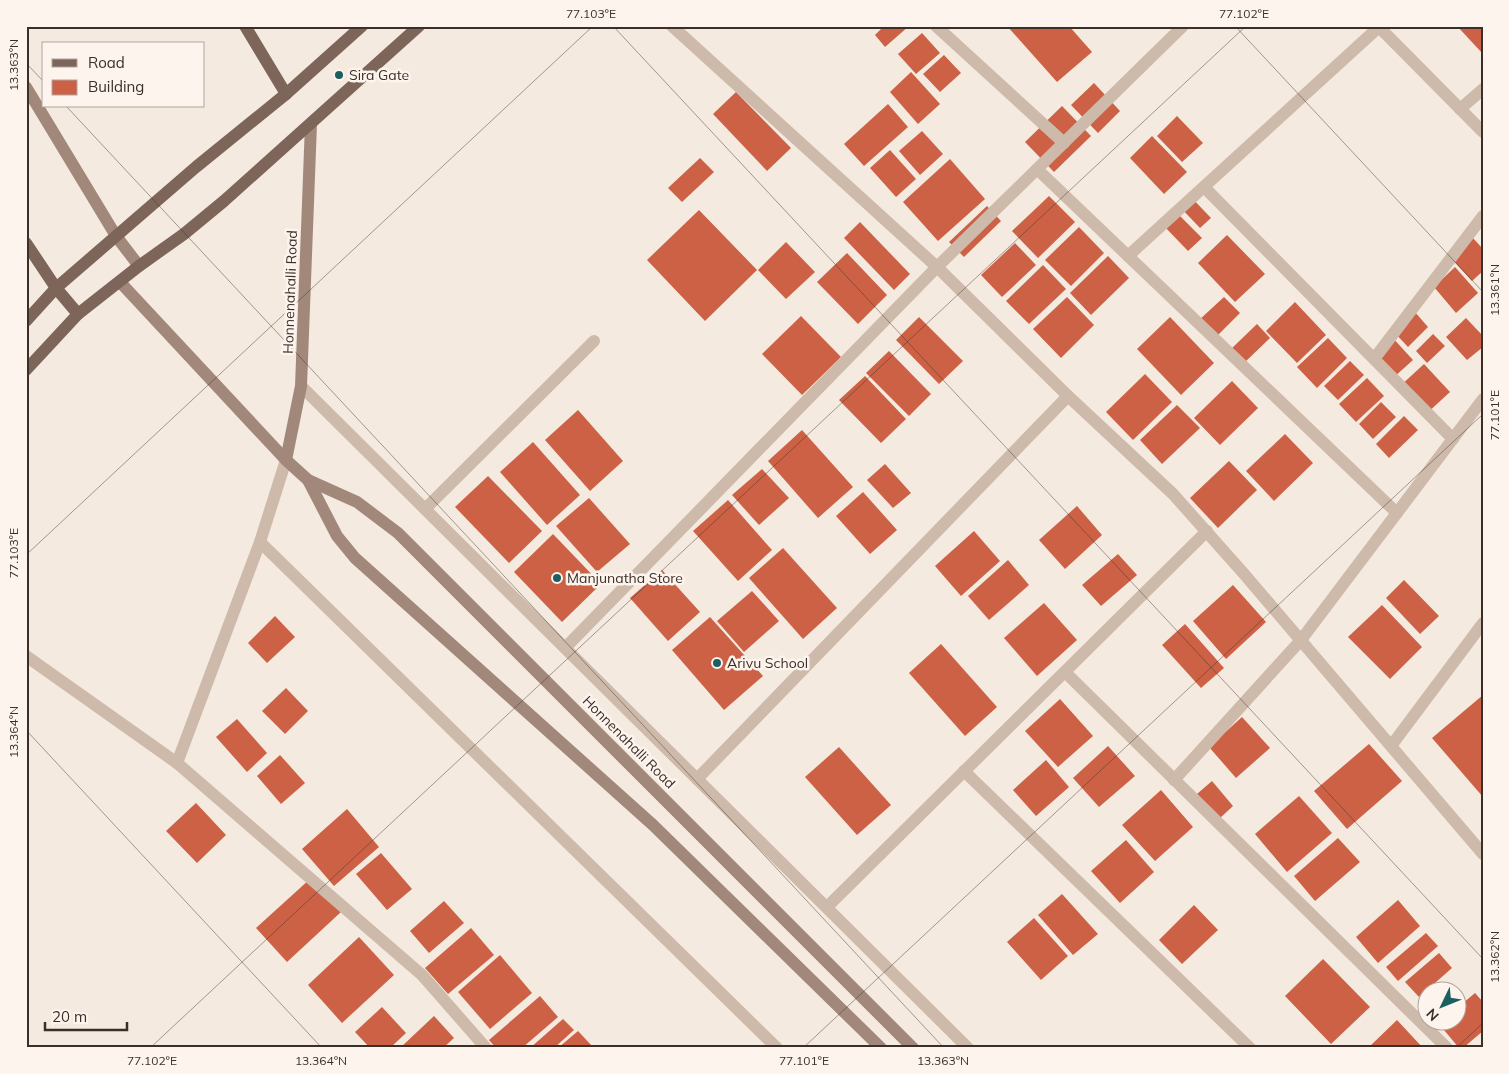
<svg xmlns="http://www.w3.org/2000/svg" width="1509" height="1074" font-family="Mulish,sans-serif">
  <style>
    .building { fill: #cd6145 }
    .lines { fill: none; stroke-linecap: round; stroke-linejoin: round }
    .street { stroke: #cebaaa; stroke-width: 12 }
    .secondary { stroke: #a2887b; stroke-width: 12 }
    .primary { stroke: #7e655a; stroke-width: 12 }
    .ticks { fill: none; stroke: #3c2f2a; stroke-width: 1; stroke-opacity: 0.45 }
    .poi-dot { fill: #1c5f61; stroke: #fcf4ed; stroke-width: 2 }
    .labels { text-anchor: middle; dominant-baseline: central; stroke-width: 5; stroke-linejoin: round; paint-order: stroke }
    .poi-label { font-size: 14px; fill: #3c2f2a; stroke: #fcf4ed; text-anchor: start }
    .street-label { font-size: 14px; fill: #3c2f2a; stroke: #fcf4ed }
    .neatline { fill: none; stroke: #3c2f2a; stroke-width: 2 }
    .ticks-label { font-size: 12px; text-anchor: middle; fill: #3c2f2a }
  </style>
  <rect width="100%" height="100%" fill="#f5eae0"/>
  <!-- building -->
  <g class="building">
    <polygon points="884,26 909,26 885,47 875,35"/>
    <polygon points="1007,26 1069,26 1092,52 1057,82"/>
    <polygon points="1457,26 1483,26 1483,54"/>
    <polygon points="922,33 940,53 916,74 898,54"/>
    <polygon points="944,55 961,73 940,92 923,74"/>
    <polygon points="911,72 940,104 918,124 890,92"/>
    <polygon points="1094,83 1120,111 1098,133 1071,105"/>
    <polygon points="736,92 791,148 767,171 713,114"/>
    <polygon points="888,104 908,127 864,166 844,144"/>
    <polygon points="1062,106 1091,136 1054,172 1025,142"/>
    <polygon points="1177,116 1203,143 1182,162 1157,136"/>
    <polygon points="922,131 943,154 920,175 899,151"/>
    <polygon points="1152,136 1187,172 1164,194 1130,158"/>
    <polygon points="890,150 916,179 896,197 870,168"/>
    <polygon points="700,158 714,172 682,202 668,188"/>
    <polygon points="950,159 985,199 938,241 903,202"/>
    <polygon points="1049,196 1075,222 1038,258 1012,231"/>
    <polygon points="1190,196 1211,218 1200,228 1180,207"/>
    <polygon points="987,206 1001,221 964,257 949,242"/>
    <polygon points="699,210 757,270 705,321 647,260"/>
    <polygon points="1177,213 1202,238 1188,251 1164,226"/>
    <polygon points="860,222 910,274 894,290 844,238"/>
    <polygon points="1079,227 1104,253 1071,286 1045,260"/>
    <polygon points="1227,235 1265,274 1235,302 1198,263"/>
    <polygon points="1472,237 1483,249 1483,271 1472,281 1450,257"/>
    <polygon points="786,242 815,272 786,299 758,270"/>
    <polygon points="1015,243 1036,265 1002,297 981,275"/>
    <polygon points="847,253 887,295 858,324 817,282"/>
    <polygon points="1108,256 1129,278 1091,315 1070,293"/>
    <polygon points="1043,265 1066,289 1029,324 1006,301"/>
    <polygon points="1455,267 1478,293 1456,313 1434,287"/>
    <polygon points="1067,297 1094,325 1061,358 1033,329"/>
    <polygon points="1224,297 1240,313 1214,339 1198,321"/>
    <polygon points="1295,302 1326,335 1297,363 1266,331"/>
    <polygon points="1414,311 1428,327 1408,347 1393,331"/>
    <polygon points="801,316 841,357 802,395 762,354"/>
    <polygon points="919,317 963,361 939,384 896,340"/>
    <polygon points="1170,317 1214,363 1181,395 1137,349"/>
    <polygon points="1466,318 1483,336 1483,347 1467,360 1446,337"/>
    <polygon points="1257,324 1270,338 1243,364 1230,350"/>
    <polygon points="1433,334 1445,346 1427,363 1416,351"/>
    <polygon points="1391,336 1413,360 1393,378 1371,354"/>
    <polygon points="1328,338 1347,358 1317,388 1297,367"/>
    <polygon points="889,351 931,394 909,416 866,373"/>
    <polygon points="1350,361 1364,375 1338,400 1324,386"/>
    <polygon points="1424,364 1450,392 1425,415 1399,387"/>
    <polygon points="1145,374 1172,402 1133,440 1106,412"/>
    <polygon points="865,376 906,419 881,443 839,400"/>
    <polygon points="1367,378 1384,396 1356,422 1339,404"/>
    <polygon points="1232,381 1258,408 1220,445 1194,418"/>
    <polygon points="1381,402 1396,417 1373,439 1359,424"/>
    <polygon points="1177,405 1200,428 1162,464 1140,440"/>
    <polygon points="578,410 623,461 590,491 545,440"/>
    <polygon points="1404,416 1418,430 1389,458 1376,444"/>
    <polygon points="802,430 853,487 818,518 768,461"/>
    <polygon points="1285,434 1313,463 1274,501 1246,471"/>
    <polygon points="533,442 580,495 547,525 500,472"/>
    <polygon points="1229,461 1257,490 1218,528 1190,498"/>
    <polygon points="885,464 911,493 893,508 867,480"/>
    <polygon points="762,469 789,498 759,525 732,495"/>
    <polygon points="488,476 542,531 509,563 455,507"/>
    <polygon points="863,492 897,530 870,554 836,516"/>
    <polygon points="589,498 630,544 597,572 556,526"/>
    <polygon points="728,500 772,550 738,581 693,531"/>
    <polygon points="1077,506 1102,535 1065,569 1039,540"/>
    <polygon points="974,531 1000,561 961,596 935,566"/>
    <polygon points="553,534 601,584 562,622 514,572"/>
    <polygon points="783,548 837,608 803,639 749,578"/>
    <polygon points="1118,554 1137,575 1101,606 1082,585"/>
    <polygon points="1008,560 1029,585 989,620 968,596"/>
    <polygon points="662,570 700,612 668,641 630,598"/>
    <polygon points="1404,580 1439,616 1420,634 1386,598"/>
    <polygon points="1233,585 1266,622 1226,659 1193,621"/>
    <polygon points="752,591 779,621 744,652 717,621"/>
    <polygon points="1044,603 1077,640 1037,676 1004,638"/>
    <polygon points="1382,605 1422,647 1390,679 1348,637"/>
    <polygon points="275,616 295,637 267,663 248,643"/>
    <polygon points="710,617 763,676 724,710 672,650"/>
    <polygon points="1185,624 1224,668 1201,688 1162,645"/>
    <polygon points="941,644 997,707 965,736 909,673"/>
    <polygon points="286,688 308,711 285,734 262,711"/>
    <polygon points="1483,695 1483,797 1432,738"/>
    <polygon points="1060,699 1093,736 1058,767 1025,731"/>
    <polygon points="1242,717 1270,748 1236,778 1209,747"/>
    <polygon points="237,719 267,753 247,772 216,737"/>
    <polygon points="1369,744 1402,781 1347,829 1314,791"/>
    <polygon points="1108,746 1135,776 1099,807 1073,778"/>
    <polygon points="839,747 891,805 857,835 805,777"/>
    <polygon points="280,755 305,783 281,804 257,776"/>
    <polygon points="1046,760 1069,787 1036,816 1013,790"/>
    <polygon points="1212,781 1233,806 1219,819 1197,794"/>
    <polygon points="1161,790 1193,827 1155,861 1122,825"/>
    <polygon points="1299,796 1332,833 1287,872 1255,834"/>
    <polygon points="196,803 226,835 197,863 166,831"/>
    <polygon points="347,809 379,847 334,886 302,849"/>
    <polygon points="1338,838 1360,862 1315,901 1294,876"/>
    <polygon points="1126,840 1154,872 1120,903 1091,871"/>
    <polygon points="381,853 412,889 387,910 356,874"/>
    <polygon points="310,879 341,912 287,962 256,928"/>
    <polygon points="1062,894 1098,934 1073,955 1038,915"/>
    <polygon points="1398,900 1420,926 1378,963 1356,937"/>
    <polygon points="444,901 464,923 429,953 410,931"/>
    <polygon points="1194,905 1218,930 1182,964 1159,940"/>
    <polygon points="1034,918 1068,956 1041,980 1007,942"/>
    <polygon points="471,928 494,955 448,994 425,968"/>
    <polygon points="1426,933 1438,946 1398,981 1386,967"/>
    <polygon points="359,937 394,975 342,1023 308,985"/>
    <polygon points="1439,953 1452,968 1419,997 1405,982"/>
    <polygon points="500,955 532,993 490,1029 458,992"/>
    <polygon points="1323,959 1370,1007 1331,1044 1285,996"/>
    <polygon points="1475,993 1483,1002 1483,1031 1463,1048 1459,1048 1439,1024 1443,1022 1456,1022 1456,1009"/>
    <polygon points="540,996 558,1017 522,1048 496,1048 489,1040"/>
    <polygon points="382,1007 406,1033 390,1048 370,1048 355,1032"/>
    <polygon points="434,1016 454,1038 443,1048 400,1048"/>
    <polygon points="563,1019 574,1030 554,1048 530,1048"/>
    <polygon points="1397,1020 1423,1048 1368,1048"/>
    <polygon points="578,1031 592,1046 590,1048 558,1048"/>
  </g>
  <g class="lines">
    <!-- street -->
    <g class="street">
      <polyline points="672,26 937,267 1068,396 1173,494 1245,575 1483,854"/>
      <polyline points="936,26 1064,143"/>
      <polyline points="1378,26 1483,132"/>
      <polyline points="1460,109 1483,89"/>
      <polyline points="1037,169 1397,513"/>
      <polyline points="1204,187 1453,439"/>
      <polyline points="1128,256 1380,26"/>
      <polyline points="1374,359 1483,216"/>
      <polyline points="301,386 968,1048"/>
      <polyline points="425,509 594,341"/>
      <polyline points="260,542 777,1048"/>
      <polyline points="565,648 937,267 1183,26"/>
      <polyline points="26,656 177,763 422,975 486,1048"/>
      <polyline points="1065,672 1447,1048"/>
      <polyline points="1391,746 1483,623"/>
      <polyline points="177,763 260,542 286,460"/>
      <polyline points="964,771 1250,1048"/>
      <polyline points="697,779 1068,396"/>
      <polyline points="1174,780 1301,640 1483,399"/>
      <polyline points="827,907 1207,531"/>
    </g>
    <!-- secondary -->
    <g class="secondary">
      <polyline points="26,87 116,236 139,266"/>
      <polyline points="120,282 286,460 308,480 337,536 355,558 653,825 881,1048"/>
      <polyline points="286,460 301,386 311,124"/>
      <polyline points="308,480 357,502 398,533 913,1048"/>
    </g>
    <!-- primary -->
    <g class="primary">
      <polyline points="245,26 286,94"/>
      <polyline points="26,243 56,288 78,314"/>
      <polyline points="26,321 56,288 196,167 286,94 362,26"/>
      <polyline points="26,370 78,314 139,266 184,234 224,201 419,26"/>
    </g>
  </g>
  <!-- ticks -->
  <path class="ticks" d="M613 26 1483 959M1235 26 1483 292M26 63 44 82M66 106 944 1048M26 555 593 26M26 730 322 1048M150 1048 1246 26M803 1048 1483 414M1456 1048 1483 1023"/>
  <!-- markers -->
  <g class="poi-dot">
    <circle cx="339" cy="75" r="5"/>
    <circle cx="557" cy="578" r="5"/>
    <circle cx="717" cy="663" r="5"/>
  </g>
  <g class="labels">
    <!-- poi labels -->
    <g class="poi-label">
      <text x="349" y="75">Sira Gate</text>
      <text x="567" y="578">Manjunatha Store</text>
      <text x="727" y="663">Arivu School</text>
    </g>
    <!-- street labels -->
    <g class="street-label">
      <text transform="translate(290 292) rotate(-88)">Honnenahalli Road</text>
      <text transform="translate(629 742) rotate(45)">Honnenahalli Road</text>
    </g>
  </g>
  <!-- border -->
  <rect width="1509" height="1074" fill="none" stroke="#fcf4ed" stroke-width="55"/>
  <!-- legend -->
  <rect x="42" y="42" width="162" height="65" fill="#fcf4ed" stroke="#afa59f"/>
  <rect x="52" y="59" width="25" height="8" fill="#7e655a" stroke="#afa59f"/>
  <text x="88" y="68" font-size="15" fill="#3c2f2a">Road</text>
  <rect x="52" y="80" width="25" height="15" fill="#cd6145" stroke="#afa59f"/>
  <text x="88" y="92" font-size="15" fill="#3c2f2a">Building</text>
  <!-- north arrow -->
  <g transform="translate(1442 1006) rotate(227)"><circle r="24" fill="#fcf4ed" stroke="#afa59f"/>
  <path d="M0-4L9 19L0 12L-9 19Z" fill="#1c5f61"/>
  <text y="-8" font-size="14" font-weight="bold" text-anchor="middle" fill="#3c2f2a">N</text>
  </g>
  <!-- scale -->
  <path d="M45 1022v8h82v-8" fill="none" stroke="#3c2f2a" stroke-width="2.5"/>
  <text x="52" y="1022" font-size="15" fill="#3c2f2a" stroke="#fcf4ed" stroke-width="4" paint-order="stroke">20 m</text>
  <rect x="28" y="28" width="1454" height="1018" class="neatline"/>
  <g class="ticks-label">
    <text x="591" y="18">77.103°E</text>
    <text x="1244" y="18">77.102°E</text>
    <text transform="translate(14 65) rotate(-90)" y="4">13.363°N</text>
    <text transform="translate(1495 290) rotate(-90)" y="4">13.361°N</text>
    <text transform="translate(1495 415) rotate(-90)" y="4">77.101°E</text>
    <text transform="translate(14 553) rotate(-90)" y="4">77.103°E</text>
    <text transform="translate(14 732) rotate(-90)" y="4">13.364°N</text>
    <text transform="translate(1495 957) rotate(-90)" y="4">13.362°N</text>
    <text x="152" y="1065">77.102°E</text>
    <text x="321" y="1065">13.364°N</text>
    <text x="804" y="1065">77.101°E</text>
    <text x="943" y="1065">13.363°N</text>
  </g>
</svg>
